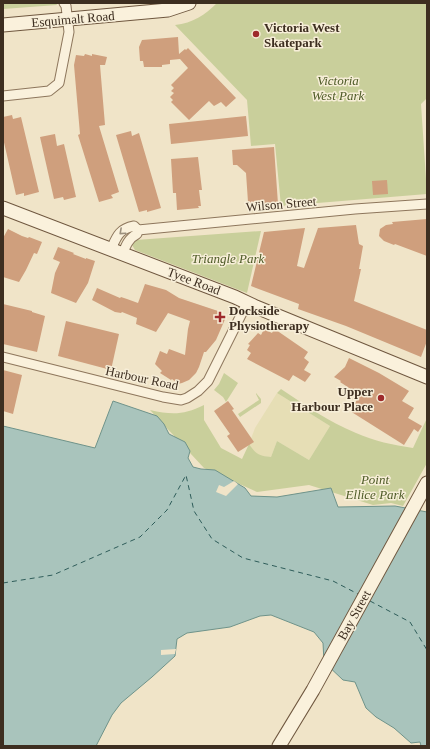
<svg xmlns="http://www.w3.org/2000/svg" width="430" height="749" font-family="'Times New Roman',serif">
  <style>
    .farmland { fill: #e6deb5 }
    .green { fill: #c9cf9b }
    .water { fill: #a9c4bc; stroke: #6f938a }
    .pier { fill: #f0e4c8 }
    .lines { fill: none; stroke-linecap: round; stroke-linejoin: round }
    .ferry { stroke: #2f5d5a; stroke-width: 1; stroke-dasharray: 5 4; stroke-linecap: butt }
    .building { fill: #cf9f7d }
    .street-casing { stroke: #8d765c; stroke-width: 11 }
    .secondary-casing { stroke: #6f573f; stroke-width: 15 }
    .street { stroke: #faf1dc; stroke-width: 9 }
    .secondary { stroke: #faf1dc; stroke-width: 13 }
    .oneway { stroke: #9c907e }
    .poi-dot { fill: #9e2a2b; stroke: #f7eed8; stroke-width: 1.5 }
    .labels { text-anchor: middle; dominant-baseline: central; stroke-width: 3; stroke-linejoin: round; paint-order: stroke }
    .street-label { font-size: 13px; fill: #3d2e20; stroke: #f7eed8 }
    .poi-label { font-size: 13px; font-weight: bold; fill: #3d2e20; stroke: #f7eed8; text-anchor: start }
    .park-label { font-size: 13px; font-style: italic; fill: #4d5a26; stroke: #f7eed8 }
  </style>
  <rect width="100%" height="100%" fill="#f0e4c8"/>
  <!-- farmland -->
  <polygon class="farmland" points="277,393 330,426 309,460 277,441 271,457 260,456 254,452 249,444 255,428"/>
  <!-- green -->
  <g class="green">
    <polygon points="3,3 56,3 57,5 3,9"/>
    <path d="M217 3H427V98L421 104 427 194 281 206 275 144 251 146 247 100 175 25C193 23 205 15 217 3Z"/>
    <polygon points="261,231 247,293 135,250 132,245 136,240"/>
    <polygon points="224,373 238,383 226,402 223,397 214,390 219,384"/>
    <path d="M281 389C305 405 329 422 356 433 374 441 393 445 413 448L427 418V463L403 506 391 503 373 505 309 485 257 492 204 468 150 410C172 415 184 415 204 405V420L221 448 242 459 249 444C256 454 258 456 271 457L277 441 309 460 330 426 277 393Z"/>
    <polygon points="256,393 261,399 261,403 240,417 238,414 259,400 256,394"/>
  </g>
  <!-- water -->
  <polygon class="water" points="113,401 157,416 164,424 169,434 185,442 190,451 188,458 193,467 201,469 215,470 245,488 251,496 277,497 331,488 338,507 395,506 427,512 427,746 421,746 420,742 411,743 394,728 376,717 366,708 355,682 343,680 324,662 323,643 314,632 271,615 260,616 230,627 187,633 177,639 175,656 152,677 121,703 112,715 96,746 3,746 3,426 95,448"/>
  <!-- pier -->
  <g class="pier">
    <polygon points="234,481 238,484 226,496 216,492 219,485 224,487"/>
    <polygon points="176,649 175,654 161,655 161,650"/>
  </g>
  <g class="lines">
    <!-- ferry -->
    <g class="ferry">
      <polyline points="3,583 53,575 140,537 167,510 186,475 194,511 212,539 243,558 333,581 358,594"/>
      <polyline points="370,601 410,622 427,650"/>
    </g>
  </g>
  <!-- building -->
  <g class="building">
    <polygon points="178,37 179,54 185,49 186,50 188,48 236,98 226,107 221,102 214,106 209,101 189,120 171,102 173,100 170,97 174,93 171,91 174,88 171,85 188,68 180,59 170,60 170,64 162,65 162,67 144,67 143,61 140,61 139,47 142,40"/>
    <polygon points="85,54 92,56 92,54 107,57 105,65 100,65 105,125 99,126 119,192 111,195 113,198 99,202 78,135 80,134 74,65 76,55 84,56"/>
    <polygon points="12,115 13,119 21,117 39,192 24,196 24,193 16,195 3,138 3,117"/>
    <polygon points="246,116 248,136 171,144 169,124"/>
    <polygon points="131,131 132,136 139,133 161,208 147,212 147,210 139,212 116,135"/>
    <polygon points="55,134 57,146 64,144 76,197 64,200 63,197 54,199 40,137"/>
    <polygon points="274,147 278,204 250,206 250,202 248,202 246,173 237,165 233,165 232,150"/>
    <polygon points="198,157 202,190 199,190 201,206 198,206 199,208 177,210 176,193 173,193 171,159"/>
    <polygon points="387,180 388,194 373,195 372,181"/>
    <polygon points="427,219 427,256 395,244 394,245 384,241 379,236 380,229 386,225 393,224 392,222"/>
    <polygon points="356,225 359,244 363,246 359,269 361,269 354,301 427,330 427,341 421,357 346,326 298,309 299,304 251,286 264,232 305,228 297,266 304,268 318,228"/>
    <polygon points="8,229 22,236 28,238 29,237 42,242 37,254 34,253 26,270 19,282 3,277 3,238"/>
    <polygon points="58,247 74,253 73,254 86,259 86,258 95,261 88,283 76,303 51,293 55,273 60,262 53,259"/>
    <polygon points="145,284 166,290 179,298 218,311 226,317 216,340 206,352 204,352 199,367 196,373 189,380 182,383 178,384 172,379 171,380 160,373 162,371 155,364 160,351 167,354 169,349 185,355 188,329 190,321 168,313 156,332 136,324 137,318 122,312 121,313 115,312 92,300 97,288 120,298 121,297 127,299 138,303"/>
    <polygon points="3,304 32,311 32,312 45,316 37,352 3,344"/>
    <polygon points="66,321 119,334 111,370 58,356"/>
    <polygon points="264,329 272,333 274,329 279,332 308,352 304,358 309,362 304,370 311,374 305,382 293,375 289,381 247,359 251,353 247,350 250,345 248,344 258,333 261,335"/>
    <polygon points="349,358 379,373 409,391 402,401 414,408 408,418 422,426 418,432 414,429 404,445 350,411 360,395 340,382 341,381 334,377 345,367"/>
    <polygon points="3,370 22,375 13,414 3,411"/>
    <polygon points="228,401 234,409 232,410 254,442 238,452 227,436 230,434 214,411"/>
  </g>
  <g class="lines">
    <!-- street casing -->
    <g class="street-casing">
      <g id="street">
        <polyline points="3,96 49,91 59,83 69,32 66,6 64,3"/>
        <path d="M111 249C117 236 119 229 134 226L138 230 355 209 427 204"/>
        <path d="M123 253C126 245 129 238 137 234L138 230"/>
        <polyline points="3,357 163,397 181,400 187,398 198,391 208,381 247,303"/>
      </g>
    </g>
    <!-- secondary casing -->
    <g class="secondary-casing">
      <g id="secondary">
        <polyline points="3,25 168,10 189,3"/>
        <polyline points="3,208 235,297 256,307 427,377"/>
        <polyline points="279,746 313,690 427,483"/>
      </g>
    </g>
    <!-- street -->
    <use href="#street" class="street"/>
    <!-- secondary -->
    <use href="#secondary" class="secondary"/>
  </g>
  <!-- one-way arrows -->
  <defs><path id="oneway-chevron" d="M-2-3.5L2.5 0L-2 3.5" fill="none" stroke-width="1.6" stroke-linecap="round" stroke-linejoin="round"/></defs>
  <use class="oneway" href="#oneway-chevron" transform="translate(122 232) rotate(138)"/>
  <!-- markers -->
  <g class="poi-dot">
    <circle cx="256" cy="34" r="4"/>
    <path d="M218 311h4v4h4v4h-4v4h-4v-4h-4v-4h4z"/>
    <circle cx="381" cy="398" r="4"/>
  </g>
  <g class="labels">
    <!-- street labels -->
    <g class="street-label">
      <text transform="translate(73 19) rotate(-5)">Esquimalt Road</text>
      <text transform="translate(281 204) rotate(-5)">Wilson Street</text>
      <text transform="translate(194 281) rotate(21)">Tyee Road</text>
      <text transform="translate(142 378) rotate(12)">Harbour Road</text>
      <text transform="translate(354 615) rotate(-61)">Bay Street</text>
    </g>
    <!-- poi labels -->
    <g class="poi-label">
      <text x="264" y="27">Victoria West<tspan x="264" dy="15">Skatepark</tspan></text>
      <text x="229" y="310">Dockside<tspan x="229" dy="15">Physiotherapy</tspan></text>
      <text x="373" y="391" text-anchor="end">Upper<tspan x="373" dy="15">Harbour Place</tspan></text>
    </g>
    <!-- park labels -->
    <g class="park-label">
      <text x="338" y="80">Victoria<tspan x="338" dy="15">West Park</tspan></text>
      <text x="228" y="258">Triangle Park</text>
      <text x="375" y="479">Point<tspan x="375" dy="15">Ellice Park</tspan></text>
    </g>
  </g>
  <!-- border -->
  <rect width="430" height="749" fill="none" stroke="#3d2e20" stroke-width="8"/>
</svg>
